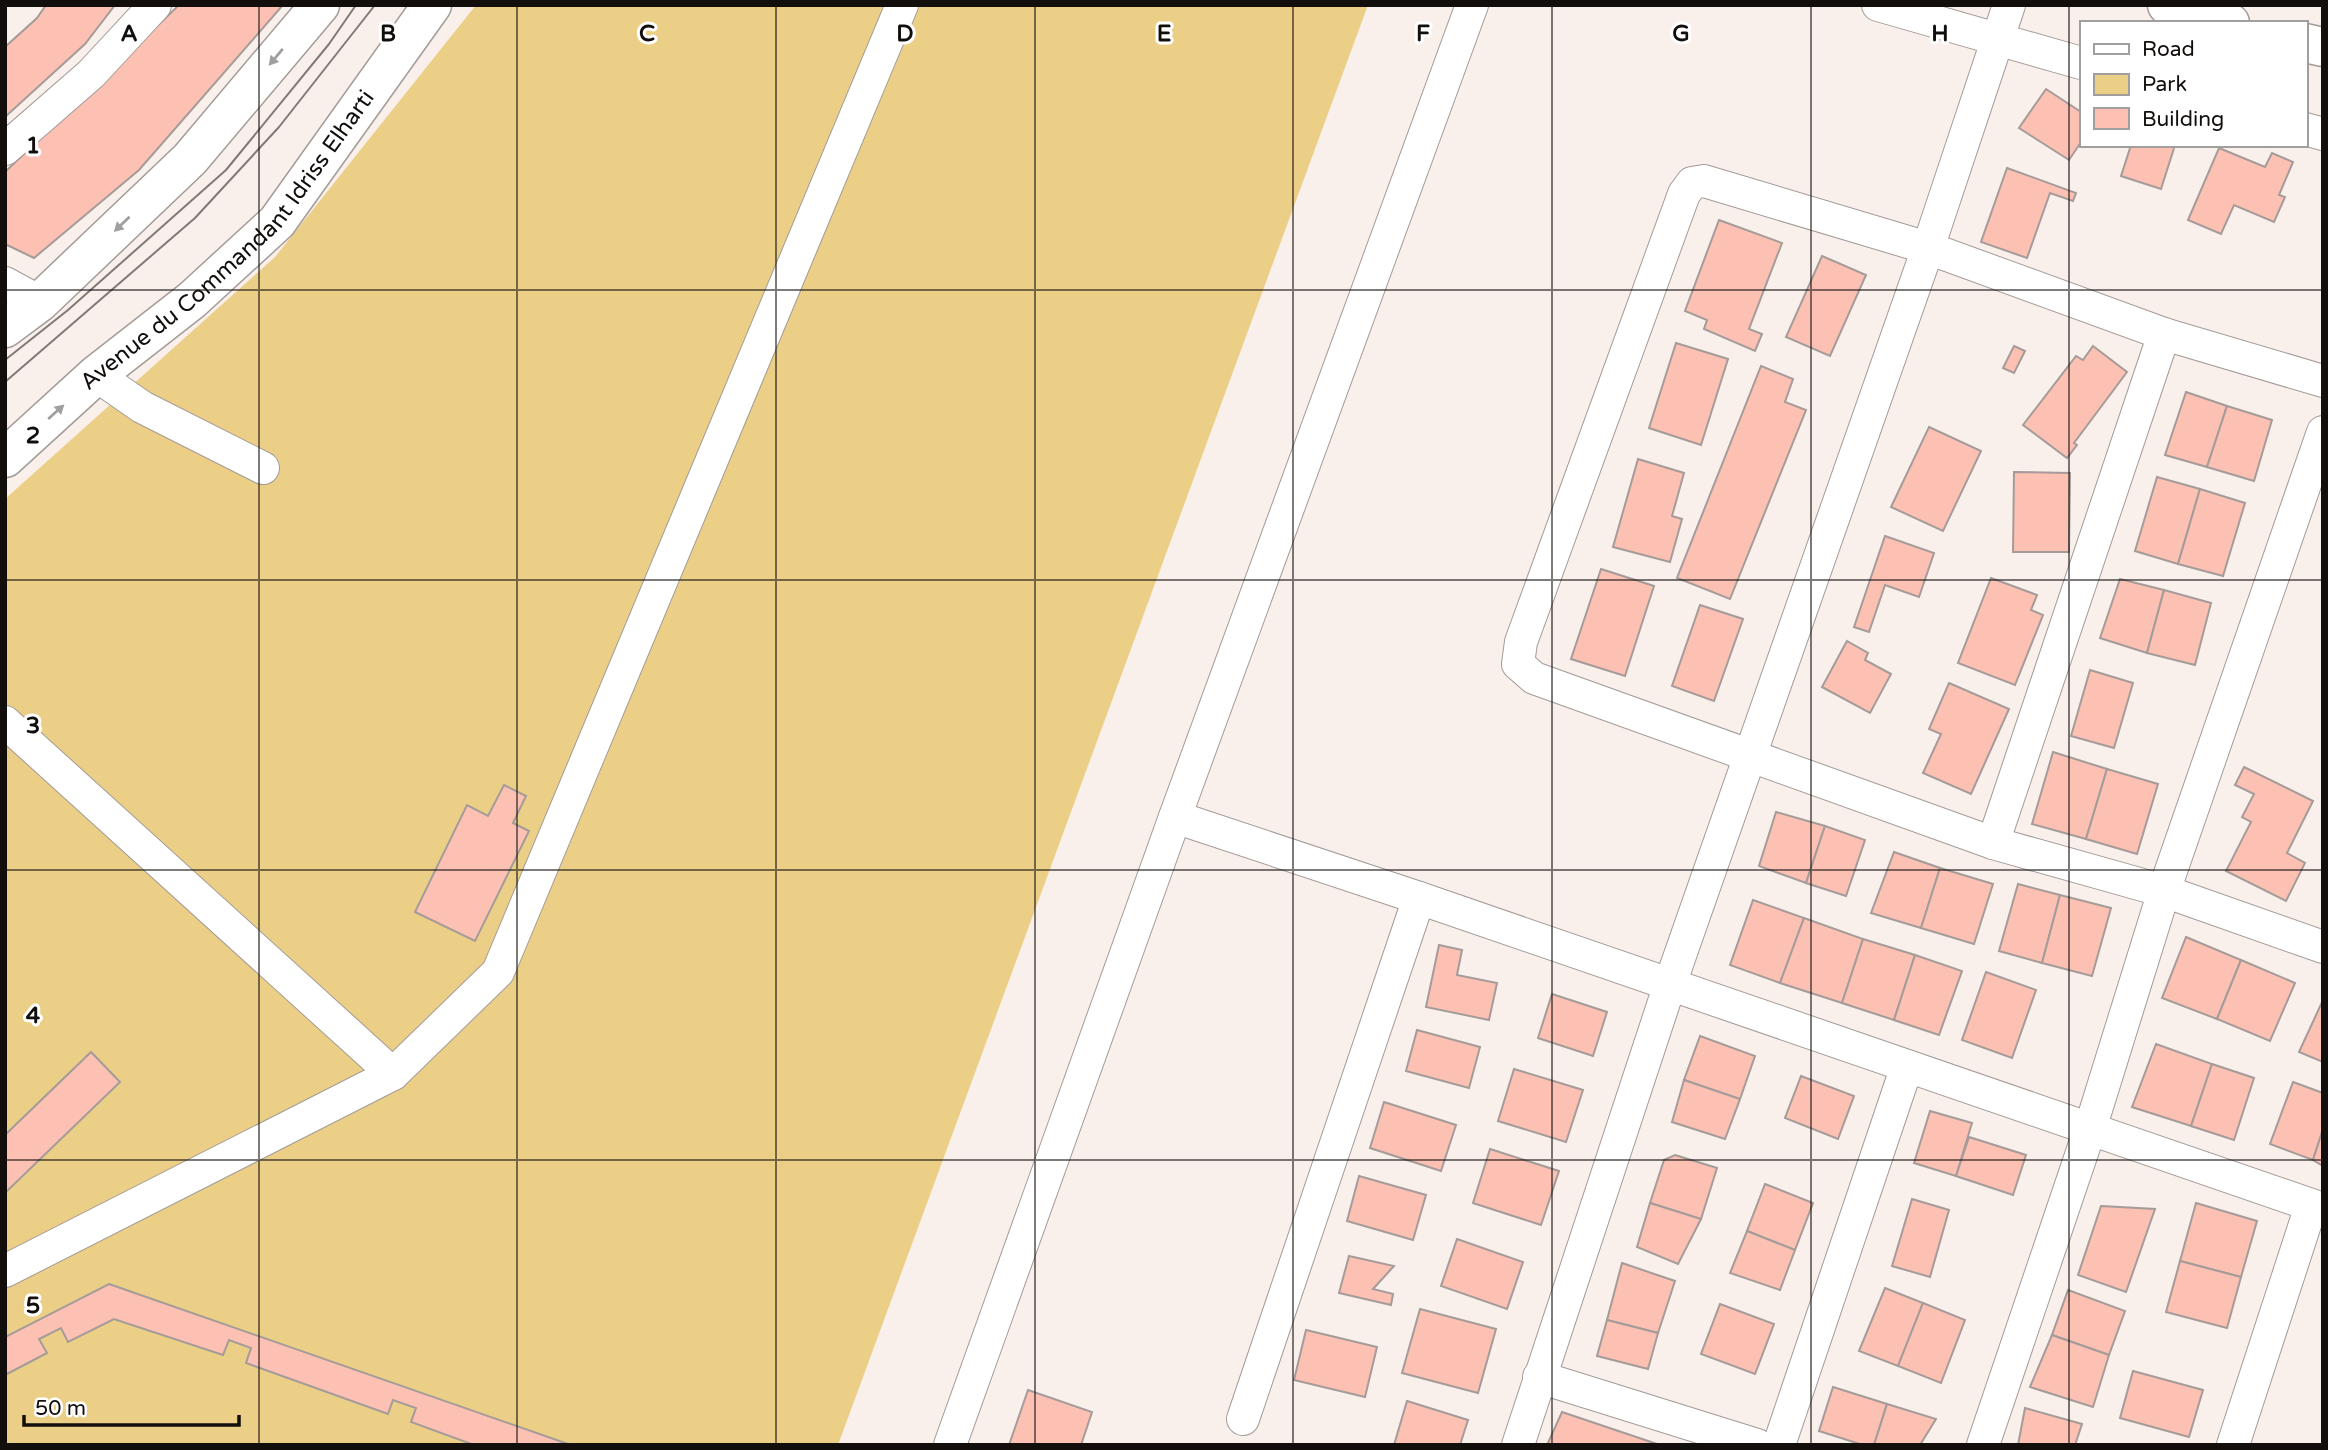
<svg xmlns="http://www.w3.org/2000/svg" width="2328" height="1450" font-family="'Varela Round',sans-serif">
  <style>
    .green { fill: #eccf86 }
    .building { fill: #fdc1b4; stroke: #a59b99; stroke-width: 2 }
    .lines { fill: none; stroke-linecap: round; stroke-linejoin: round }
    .minor-casing { stroke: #a39b97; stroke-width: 34 }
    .major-casing { stroke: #a39b97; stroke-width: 41 }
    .minor { stroke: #fff; stroke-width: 32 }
    .major { stroke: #fff; stroke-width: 38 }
    .tram { stroke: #807a76; stroke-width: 2 }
    .oneway { fill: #a09f9e }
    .grid { fill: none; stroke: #110e0c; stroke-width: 2; stroke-opacity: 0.55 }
    .labels { text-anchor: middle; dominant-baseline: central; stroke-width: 6; stroke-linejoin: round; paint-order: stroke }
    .street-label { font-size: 23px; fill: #110e0c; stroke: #fff }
    .grid-label { font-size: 23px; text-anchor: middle; font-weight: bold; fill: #110e0c; stroke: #fff; stroke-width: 6; stroke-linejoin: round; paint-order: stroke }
  </style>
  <rect width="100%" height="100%" fill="#f9f0eb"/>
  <!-- green -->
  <polygon class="green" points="476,5 1368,5 838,1445 5,1445 5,499 275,257"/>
  <!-- building -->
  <g class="building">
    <polygon points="46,5 115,5 85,44 5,117 5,47 37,18"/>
    <polygon points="179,5 283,5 139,170 34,258 5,244 5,172"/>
    <polygon points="2046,89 2081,112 2081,142 2069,160 2019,128"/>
    <polygon points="2131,145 2175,145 2161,189 2121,176"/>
    <polygon points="2219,148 2265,167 2272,153 2293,162 2279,195 2285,197 2274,222 2234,205 2221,234 2188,220"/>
    <polygon points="2007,168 2076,193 2073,201 2050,193 2027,258 1981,242"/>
    <polygon points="1719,220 1782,243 1749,329 1762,334 1755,351 1704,329 1707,320 1685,311"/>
    <polygon points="1822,256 1866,275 1830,356 1786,337"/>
    <polygon points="1676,343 1728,359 1701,445 1649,428"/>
    <polygon points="2014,346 2025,351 2014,373 2003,368"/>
    <polygon points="2093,346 2127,372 2074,443 2077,445 2067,458 2023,425 2076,356 2083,360"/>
    <polygon points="1761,366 1793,379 1785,402 1806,410 1730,599 1677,578"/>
    <polygon points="2186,392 2227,406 2207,467 2165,455"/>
    <polygon points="2227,406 2272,420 2254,481 2207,467"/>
    <polygon points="1929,427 1981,451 1943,531 1891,507"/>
    <polygon points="1638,459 1684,473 1672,516 1682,519 1670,562 1613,547"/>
    <polygon points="2014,472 2070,473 2069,552 2013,552"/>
    <polygon points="2157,477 2200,489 2178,564 2135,551"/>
    <polygon points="2200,489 2245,503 2223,576 2178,564"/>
    <polygon points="1885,536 1934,553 1919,597 1885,585 1869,632 1854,627"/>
    <polygon points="1601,569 1654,586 1625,676 1571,659"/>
    <polygon points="1991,578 2037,595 2031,610 2043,615 2015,685 1958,663"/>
    <polygon points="2120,579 2164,590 2147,653 2100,638"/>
    <polygon points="2164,590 2211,603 2195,665 2147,653"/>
    <polygon points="1700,605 1743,619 1714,701 1672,686"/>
    <polygon points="1847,641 1868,653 1865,660 1891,674 1870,713 1822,687"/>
    <polygon points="2090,670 2133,683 2114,748 2071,736"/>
    <polygon points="1949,683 2009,709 1971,794 1923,773 1941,734 1929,729"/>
    <polygon points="2053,752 2107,769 2086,839 2032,824"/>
    <polygon points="2244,767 2313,801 2287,853 2305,863 2286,901 2226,871 2251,822 2242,817 2254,794 2235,785"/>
    <polygon points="2107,769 2158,784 2137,854 2086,839"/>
    <polygon points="504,785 526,796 513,823 529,831 475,941 415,912 467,805 488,816"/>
    <polygon points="1776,812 1825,826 1806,883 1759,866"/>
    <polygon points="1825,826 1865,840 1846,896 1806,883"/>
    <polygon points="1894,852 1940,868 1921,928 1871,913"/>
    <polygon points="1940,868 1993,884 1974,944 1921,928"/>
    <polygon points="2018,884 2060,895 2042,963 1999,951"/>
    <polygon points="2060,895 2111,908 2092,976 2042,963"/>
    <polygon points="1753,900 1804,918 1780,983 1730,965"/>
    <polygon points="1804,918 1863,939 1842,1003 1780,983"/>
    <polygon points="2186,937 2241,960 2217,1019 2162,998"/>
    <polygon points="1863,939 1915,955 1894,1020 1842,1003"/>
    <polygon points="1439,945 1462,950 1457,975 1497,983 1489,1020 1426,1007"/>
    <polygon points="1915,955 1962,971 1939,1035 1894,1020"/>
    <polygon points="2241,960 2295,983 2270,1041 2217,1019"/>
    <polygon points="1986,972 2036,990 2012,1058 1962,1040"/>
    <polygon points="1552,994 1607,1012 1593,1056 1538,1038"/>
    <polygon points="2323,1000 2323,1062 2299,1052"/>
    <polygon points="1417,1030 1480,1047 1469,1088 1406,1071"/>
    <polygon points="1700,1036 1755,1056 1740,1099 1684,1080"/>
    <polygon points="2156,1044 2212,1064 2191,1126 2132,1107"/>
    <polygon points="91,1052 120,1082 5,1193 5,1135"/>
    <polygon points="2212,1064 2254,1078 2234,1140 2191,1126"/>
    <polygon points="1514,1069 1583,1090 1566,1142 1498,1121"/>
    <polygon points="1801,1076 1854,1096 1838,1139 1785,1118"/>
    <polygon points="1684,1080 1740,1099 1725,1139 1672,1122"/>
    <polygon points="2293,1082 2323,1093 2323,1129 2313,1160 2270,1144"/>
    <polygon points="1384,1102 1456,1125 1441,1171 1370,1148"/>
    <polygon points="1930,1111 1972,1123 1956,1176 1914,1163"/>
    <polygon points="2323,1129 2323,1166 2313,1160"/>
    <polygon points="1969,1137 2026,1155 2013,1195 1956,1176"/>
    <polygon points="1490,1149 1559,1171 1541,1225 1473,1203"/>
    <polygon points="1675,1155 1717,1168 1701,1219 1650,1203 1664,1160"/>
    <polygon points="1359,1176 1426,1195 1413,1240 1347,1221"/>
    <polygon points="1765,1184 1813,1203 1795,1250 1747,1231"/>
    <polygon points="1912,1199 1949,1210 1930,1277 1892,1266"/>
    <polygon points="1650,1203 1701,1219 1678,1264 1637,1247"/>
    <polygon points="2196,1203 2257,1221 2241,1277 2180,1261"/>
    <polygon points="2101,1206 2155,1209 2126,1292 2078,1275"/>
    <polygon points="1747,1231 1795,1250 1780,1290 1730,1273"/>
    <polygon points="1457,1239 1523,1262 1507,1309 1441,1286"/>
    <polygon points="1349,1256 1394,1266 1373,1289 1393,1294 1391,1305 1339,1293"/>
    <polygon points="2180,1261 2241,1277 2227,1328 2166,1312"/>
    <polygon points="1622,1263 1675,1281 1658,1333 1607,1320"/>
    <polygon points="109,1284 571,1445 474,1445 411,1422 416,1408 393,1400 388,1414 246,1363 251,1348 229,1340 223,1355 114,1319 68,1342 61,1328 39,1339 47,1353 5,1375 5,1337"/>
    <polygon points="1885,1288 1923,1303 1898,1366 1859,1351"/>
    <polygon points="2068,1290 2125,1311 2109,1355 2052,1335"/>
    <polygon points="1923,1303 1965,1320 1941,1383 1898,1366"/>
    <polygon points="1720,1304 1774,1324 1755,1374 1701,1354"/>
    <polygon points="1420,1309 1496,1329 1478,1393 1402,1373"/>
    <polygon points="1607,1320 1658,1333 1648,1369 1597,1356"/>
    <polygon points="1306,1330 1377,1347 1365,1397 1294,1380"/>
    <polygon points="2052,1335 2109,1355 2093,1407 2030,1387"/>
    <polygon points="2133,1371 2203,1390 2189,1437 2120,1418"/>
    <polygon points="1833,1387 1887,1404 1874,1445 1863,1445 1819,1431"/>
    <polygon points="1028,1390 1092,1412 1081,1445 1009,1445"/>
    <polygon points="1407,1401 1468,1420 1460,1445 1394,1445"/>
    <polygon points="1887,1404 1936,1419 1920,1445 1874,1445"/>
    <polygon points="2025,1408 2082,1424 2075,1445 2018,1445"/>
    <polygon points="1562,1412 1660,1445 1547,1445"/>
  </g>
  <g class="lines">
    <!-- minor casing -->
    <g class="minor-casing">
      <g id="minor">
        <polyline points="1878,5 2081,63"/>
        <polyline points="2305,129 2323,134"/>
        <polyline points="5,149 91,74 155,5"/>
        <polyline points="5,283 40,302"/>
        <polyline points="96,375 142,407 263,468"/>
        <polyline points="2323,381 2164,334 1928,248 1704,181 1692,183 1684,194 1521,642 1518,664 1534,678 1993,843 2164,891 2323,947"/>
        <polyline points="5,722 393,1074"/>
        <polyline points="1175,817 1419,898 2323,1209"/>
        <polyline points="1993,843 2164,334"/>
        <polyline points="5,1271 393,1074 498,972 902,5"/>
        <polyline points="1539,1377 1757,1445"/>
        <polyline points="1243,1419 1419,898"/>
        <polyline points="950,1445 1175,817 1472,5"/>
        <polyline points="1518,1445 1670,984 1928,248 2009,5"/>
        <polyline points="1779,1445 1907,1066"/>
        <polyline points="1983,1445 2090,1129 2164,891 2323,432"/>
        <polyline points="2233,1445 2311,1206"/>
      </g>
    </g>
    <!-- major casing -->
    <g class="major-casing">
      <g id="major">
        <polyline points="2167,5 2230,23"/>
        <polyline points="2305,43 2323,47"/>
        <polyline points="5,328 40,302 190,159 320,5"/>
        <path id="s1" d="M5 458 96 375 192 300 277 222 432 5"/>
      </g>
    </g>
    <!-- minor -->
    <use href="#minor" class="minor"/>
    <!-- major -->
    <use href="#major" class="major"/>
    <!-- tram -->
    <g class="tram">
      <polyline points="5,360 68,310 226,170 329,44 356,5"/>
      <polyline points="5,382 195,218 279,127 375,5"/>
    </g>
  </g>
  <!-- one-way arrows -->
  <defs><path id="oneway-solid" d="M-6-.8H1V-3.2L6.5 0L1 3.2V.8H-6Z" transform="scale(1.75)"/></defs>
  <g class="oneway">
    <use href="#oneway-solid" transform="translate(276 57) rotate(130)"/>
    <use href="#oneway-solid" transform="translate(122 224) rotate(136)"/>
    <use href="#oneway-solid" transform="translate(56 412) rotate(-42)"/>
  </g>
  <!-- grid -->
  <path class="grid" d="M259 5V1445M517 5V1445M776 5V1445M1035 5V1445M1293 5V1445M1552 5V1445M1811 5V1445M2069 5V1445M5 290H2323M5 580H2323M5 870H2323M5 1160H2323"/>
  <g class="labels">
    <!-- street labels -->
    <g class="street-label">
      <text stroke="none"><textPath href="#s1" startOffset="313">Avenue du Commandant Idriss Elharti</textPath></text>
    </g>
  </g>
  <g class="grid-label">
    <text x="129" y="41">A</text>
    <text x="388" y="41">B</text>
    <text x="647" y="41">C</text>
    <text x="905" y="41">D</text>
    <text x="1164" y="41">E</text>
    <text x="1423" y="41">F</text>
    <text x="1681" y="41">G</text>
    <text x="1940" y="41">H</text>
    <text x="33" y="153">1</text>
    <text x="33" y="443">2</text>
    <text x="33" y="733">3</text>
    <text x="33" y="1023">4</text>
    <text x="33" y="1313">5</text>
  </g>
  <!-- border -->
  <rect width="2328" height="1450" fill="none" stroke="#110e0c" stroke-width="14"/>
  <!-- legend -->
  <rect x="2080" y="21" width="228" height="126" fill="#ffffff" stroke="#a09f9e" stroke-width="2"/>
  <rect x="2094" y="44" width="35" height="10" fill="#ffffff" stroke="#a09f9e" stroke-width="2"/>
  <text x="2142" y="56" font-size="21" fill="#110e0c">Road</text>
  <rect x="2094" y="74" width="35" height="21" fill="#eccf86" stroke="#a09f9e" stroke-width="2"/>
  <text x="2142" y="91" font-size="21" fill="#110e0c">Park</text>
  <rect x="2094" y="108" width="35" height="21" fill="#fdc1b4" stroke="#a09f9e" stroke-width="2"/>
  <text x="2142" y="126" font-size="21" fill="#110e0c">Building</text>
  <!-- scale -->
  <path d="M24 1415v10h215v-10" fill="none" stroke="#110e0c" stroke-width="3.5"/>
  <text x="35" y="1415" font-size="21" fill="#110e0c" stroke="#ffffff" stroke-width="5" paint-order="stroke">50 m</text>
</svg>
